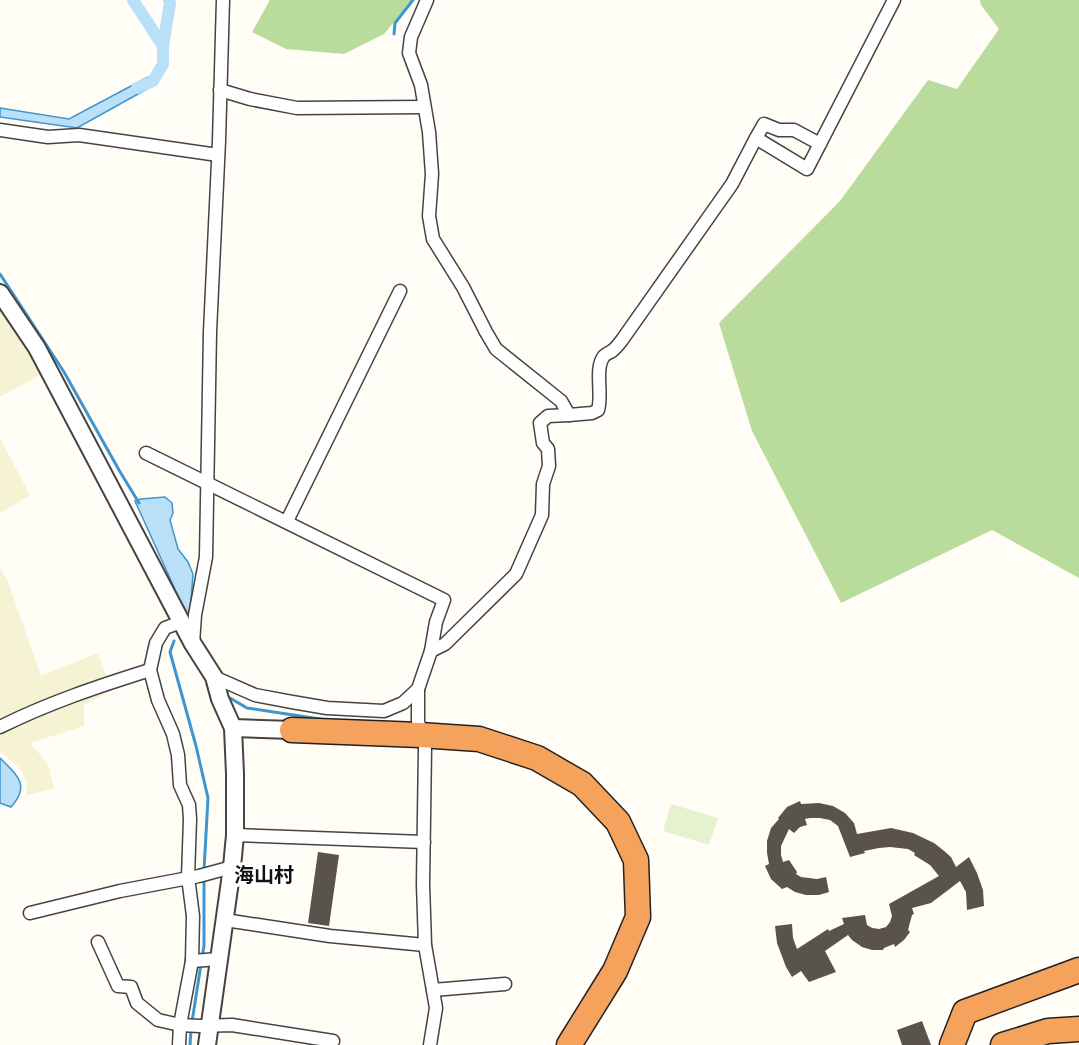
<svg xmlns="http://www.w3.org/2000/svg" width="1079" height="1045" font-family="Bitter,'Noto Sans SC',serif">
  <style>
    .farmland { fill: #f6f3d4 }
    .forest { fill: #b9dc9c }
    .pitch { fill: #e6f2cf }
    .water { fill: #b9e0f7; stroke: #3f96cf; stroke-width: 1.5 }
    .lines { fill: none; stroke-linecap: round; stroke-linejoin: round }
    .stream { stroke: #3f96cf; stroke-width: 3 }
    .canal { stroke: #b9e0f7; stroke-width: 12 }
    .building { fill: #5a524d }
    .minor-casing { stroke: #444; stroke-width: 15 }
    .tertiary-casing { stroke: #444; stroke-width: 20 }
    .motorway-casing { stroke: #222; stroke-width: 27 }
    .minor { stroke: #fff; stroke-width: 12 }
    .tertiary { stroke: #fff; stroke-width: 16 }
    .motorway { stroke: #f5a25d; stroke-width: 24 }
    .labels { text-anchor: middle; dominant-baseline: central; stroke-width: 6; stroke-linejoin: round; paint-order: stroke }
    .quarter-label { font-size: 20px; font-weight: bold; fill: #111; stroke: #fff }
  </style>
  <rect width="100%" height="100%" fill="#fffdf5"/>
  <!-- farmland -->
  <g class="farmland">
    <polygon points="0,308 42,374 0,397"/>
    <polygon points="0,438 30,495 0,513"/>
    <polygon points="0,568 7,579 41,676 98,653 112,690 84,705 84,726 30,743 48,764 54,788 26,796 27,783 21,770 5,755 0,752"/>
  </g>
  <!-- forest -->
  <g class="forest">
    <polygon points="270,0 412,0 384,34 344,54 286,49 252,32"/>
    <polygon points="980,0 1079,0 1079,578 992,530 841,603 752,431 719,323 840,201 928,80 957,89 999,29 981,5"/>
  </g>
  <!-- pitch -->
  <polygon class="pitch" points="671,804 718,818 709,845 663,831"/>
  <!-- water -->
  <g class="water">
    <polygon points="148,77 156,84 77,128 0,117 0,108 69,119"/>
    <polygon points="165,497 172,503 173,513 170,520 178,549 188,562 193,574 190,613 187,616 135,501 141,499"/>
    <path d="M0 758C17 775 31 785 11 807L0 803Z"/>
  </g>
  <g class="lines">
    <!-- stream -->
    <g class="stream">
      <polyline points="394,34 395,23 413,0"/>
      <polyline points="0,274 64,372 119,470 139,503"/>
      <polyline points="174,641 170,652 196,746 208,798 204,870"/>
      <polyline points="230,698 247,708 320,719"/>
      <polyline points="202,957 204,946 204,877"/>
      <polyline points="192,1022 201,964"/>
      <polyline points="190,1045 191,1029"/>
    </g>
    <!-- canal -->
    <g class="canal">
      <polyline points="133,0 163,46 163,64 153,81 137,88"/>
      <polyline points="163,46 170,3 169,0"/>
    </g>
  </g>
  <!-- building -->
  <g class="building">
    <polygon points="800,801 801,804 819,803 833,806 845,813 854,823 857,834 891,828 913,833 934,843 943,850 951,857 956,867 969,857 977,873 983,890 984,906 967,910 966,892 960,881 931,903 912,908 914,914 912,915 908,930 910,932 904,940 895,947 894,944 884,948 883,950 872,950 862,947 852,940 848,935 825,951 836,972 809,982 801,971 792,977 786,967 777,943 775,926 792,924 793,938 797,949 828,929 829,931 844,924 842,918 865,915 867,925 872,928 879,929 886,927 890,922 892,916 889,904 939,876 930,865 914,855 915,853 908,849 890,847 879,848 864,851 865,853 850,857 838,826 830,820 820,818 810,818 805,819 807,825 800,827 794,833 789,829 781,846 781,855 783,862 789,860 797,872 796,874 801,877 817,879 826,877 829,892 819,895 806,895 795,892 787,887 782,889 771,879 765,866 769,864 767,853 767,841 771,828 779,819 778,818 787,807"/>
    <polygon points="318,852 339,855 329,926 308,923"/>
    <polygon points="922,1021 931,1045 902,1045 897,1030"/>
  </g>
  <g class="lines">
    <!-- minor casing -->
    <g class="minor-casing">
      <g id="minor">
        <path d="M427 0 411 37 409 53 421 85 429 132 432 174 429 216 433 239 463 287 486 332 496 349 561 401 569 415 592 413 598 410C603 394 594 369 604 356 607 353 609 353 612 351 616 348 619 344 622 340L732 184 756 138 807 169 894 0"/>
        <polyline points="220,90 250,99 297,108 424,107"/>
        <polyline points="0,130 48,137 79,135 218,155"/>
        <polyline points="756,138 764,124 779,130 794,130 820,144"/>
        <polyline points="146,453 444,600 436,622 431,651 418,689 403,703 384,711 327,708 292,702 255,695 214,677"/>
        <polyline points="287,521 400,291"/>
        <polyline points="193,643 195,615 206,557 210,332 219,141 223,0"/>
        <polyline points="431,651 445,644 516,574 542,515 543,484 549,466 548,449 543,443 540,423 548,416 569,415"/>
        <polyline points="150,670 156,643 165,628 181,622"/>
        <polyline points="418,689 418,722 421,731"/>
        <path d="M0 727C48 703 99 686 150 670L158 700 173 734 178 755 180 785 189 805 190 819 188 877 193 916 192 961 180 1025 179 1045"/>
        <polyline points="425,748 423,884 425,945 436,1008 430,1045"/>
        <polyline points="235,835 424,842"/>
        <polyline points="30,913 120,891 199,876 232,867"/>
        <polyline points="225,920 330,936 425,945"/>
        <polyline points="98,942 118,986 131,987 137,1003 158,1020 180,1025 200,1026 232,1025 333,1041"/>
        <polyline points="192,961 219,959"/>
        <polyline points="433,990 505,984"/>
      </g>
    </g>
    <!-- tertiary casing -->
    <g class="tertiary-casing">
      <g id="tertiary">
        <polyline points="0,293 37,348 193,644 214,677 220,699 233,728 235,774 235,835 232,867 207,1045"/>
        <polyline points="233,728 292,730"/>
      </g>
    </g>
    <!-- motorway casing -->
    <g class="motorway-casing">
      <g id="motorway">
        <polyline points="292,730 420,735 479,739 537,758 582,784 618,822 636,860 638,917 615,971 569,1045"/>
        <polyline points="952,1045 965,1012 1079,970"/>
        <polyline points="1003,1045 1048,1031 1079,1029"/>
      </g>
    </g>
    <!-- minor -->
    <use href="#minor" class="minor"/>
    <!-- tertiary -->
    <use href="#tertiary" class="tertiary"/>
    <!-- motorway -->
    <use href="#motorway" class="motorway"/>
  </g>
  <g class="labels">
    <!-- quarter labels -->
    <g class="quarter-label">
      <text x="264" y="875">海山村</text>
    </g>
  </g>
</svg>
